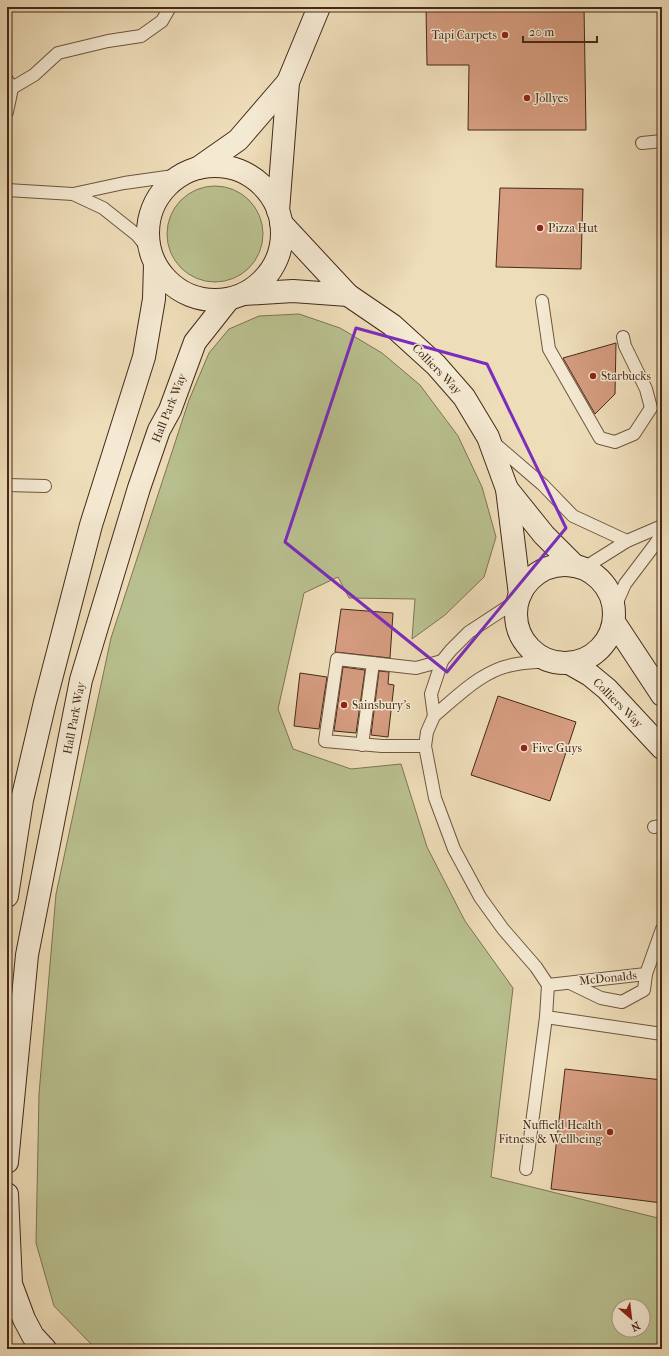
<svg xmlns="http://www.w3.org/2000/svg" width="669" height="1356" font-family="'IM FELL French Canon',serif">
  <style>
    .green { fill: #b9c08f; stroke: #7f7454; fill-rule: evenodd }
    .building { fill: #d59c7f; stroke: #452918 }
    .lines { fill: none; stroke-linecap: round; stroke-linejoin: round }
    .lane-casing { stroke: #6f5640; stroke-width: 14 }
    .secondary-casing { stroke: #452918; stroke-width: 24 }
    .lane { stroke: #f4e9d2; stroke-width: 12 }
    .secondary { stroke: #f4e9d2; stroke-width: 22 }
    .marked { fill: none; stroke: #7b2cbf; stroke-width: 3; stroke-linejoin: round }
    .poi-dot { fill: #8f2418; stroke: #f4e9d2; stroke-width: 1.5 }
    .labels { text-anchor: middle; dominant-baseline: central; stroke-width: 3; stroke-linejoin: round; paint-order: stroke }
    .poi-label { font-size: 12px; fill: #452918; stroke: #f4e9d2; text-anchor: start }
    .street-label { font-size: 12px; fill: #452918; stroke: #f4e9d2 }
  </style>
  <rect width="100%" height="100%" fill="#eeddb9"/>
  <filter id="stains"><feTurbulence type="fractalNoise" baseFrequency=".005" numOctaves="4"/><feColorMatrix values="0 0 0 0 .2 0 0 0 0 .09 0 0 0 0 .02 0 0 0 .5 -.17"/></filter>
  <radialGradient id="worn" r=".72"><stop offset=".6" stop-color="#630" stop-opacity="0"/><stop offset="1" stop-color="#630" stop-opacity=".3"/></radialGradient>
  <!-- green -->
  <g class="green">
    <circle cx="215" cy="234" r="48"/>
    <path d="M299 314 340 328 382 353 420 385 458 436 482 487 496 537 484 577 445 615 412 639 415 599 349 598 338 577 304 593 278 709 293 749 351 769 401 764 427 847 465 921 513 988 491 1177 662 1219V1349H99L91 1344 54 1306 36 1243 39 1094 56 894 111 638 189 400 209 353 229 329 259 316ZM619 1306H643V1330H619Z"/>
  </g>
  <!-- building -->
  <g class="building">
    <polygon points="426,7 584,7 586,130 468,130 469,65 427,65"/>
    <polygon points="500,188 583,189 581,269 496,267"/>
    <polygon points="616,343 615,394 595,414 563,358"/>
    <polygon points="341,609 393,613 390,658 335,652"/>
    <polygon points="343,667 365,670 356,733 334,731"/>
    <polygon points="379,671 389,672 388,684 394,685 388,737 371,735"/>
    <polygon points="300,673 327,677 319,729 294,726"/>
    <polygon points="498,696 576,722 550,801 471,775"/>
    <polygon points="565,1069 662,1080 662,1203 551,1189"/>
  </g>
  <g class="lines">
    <!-- lane casing -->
    <g class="lane-casing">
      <g id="lane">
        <polyline points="7,80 12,88 7,112"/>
        <polyline points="12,88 34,75 58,53 108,41 141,36 162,21 170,7"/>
        <polyline points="642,143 662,141"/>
        <polyline points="7,190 73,194 124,183 181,175"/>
        <polyline points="73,194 103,208 137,235 150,251"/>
        <polyline points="542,301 549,349 600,438 615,442 634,434 651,408 646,389 625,346 623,337"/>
        <polyline points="493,442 543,485 573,516 627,541"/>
        <polyline points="7,485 45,486"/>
        <polyline points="584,568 627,541 662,526"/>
        <path d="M518 600 469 632 451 650 442 661 431 694 434 716C459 695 483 669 517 664 528 662 539 662 551 661"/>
        <polyline points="614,609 625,584 656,543 662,532"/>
        <polyline points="434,716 427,732 425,746 435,798 454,849 480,897 503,929 536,967 548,985 546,1017 662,1034"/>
        <polyline points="362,745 373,663"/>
        <polyline points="425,746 382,746 325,741 337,659 416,668 442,661"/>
        <polyline points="654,827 662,826"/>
        <polyline points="570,983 601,998 622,1002 644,990 646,974"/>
        <polyline points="548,985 646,974 662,929"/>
        <polyline points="526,1169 546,1017"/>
      </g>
    </g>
    <!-- secondary casing -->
    <g class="secondary-casing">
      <g id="secondary">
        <circle cx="215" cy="233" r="67"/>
        <polyline points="198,168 238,140 288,82"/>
        <polyline points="278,211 288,82 319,7"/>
        <polyline points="281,223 348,295 392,325 436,365 464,397 488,437 507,489 520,595"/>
        <polyline points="244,294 293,291 348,295"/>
        <polyline points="507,489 544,535 575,566"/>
        <circle cx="565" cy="614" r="49"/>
        <polyline points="614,622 662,695"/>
        <polyline points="569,663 590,675 607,689 662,748"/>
        <polyline points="7,896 22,800 45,702 91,525 144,357 154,299 155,264"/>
        <polyline points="7,1162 27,955 81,680 139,488 159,430 170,410 195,342 229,299"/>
        <polyline points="7,1194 11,1284 24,1319 33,1336 45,1349"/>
      </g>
    </g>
    <!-- lane -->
    <use href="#lane" class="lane"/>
    <!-- secondary -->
    <use href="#secondary" class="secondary"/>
  </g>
  <!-- marked area -->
  <path class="marked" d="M356 328 487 364 566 528 447 672 285 542Z"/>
  <!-- markers -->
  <g class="poi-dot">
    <circle cx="505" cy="35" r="4"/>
    <circle cx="527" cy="98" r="4"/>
    <circle cx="540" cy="228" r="4"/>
    <circle cx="593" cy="376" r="4"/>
    <circle cx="344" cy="705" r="4"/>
    <circle cx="524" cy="748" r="4"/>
    <circle cx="610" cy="1132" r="4"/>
  </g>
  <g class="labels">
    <!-- poi labels -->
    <g class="poi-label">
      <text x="497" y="35" text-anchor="end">Tapi Carpets</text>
      <text x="535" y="98">Jollyes</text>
      <text x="548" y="228">Pizza Hut</text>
      <text x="601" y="376">Starbucks</text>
      <text x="352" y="705">Sainsbury's</text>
      <text x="532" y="748">Five Guys</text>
      <text x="602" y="1125" text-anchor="end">Nuffield Health<tspan x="602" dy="14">Fitness &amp; Wellbeing</tspan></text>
    </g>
    <!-- street labels -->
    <g class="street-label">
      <text transform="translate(437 369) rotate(46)">Colliers Way</text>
      <text transform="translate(169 408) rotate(-68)">Hall Park Way</text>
      <text transform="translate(618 703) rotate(45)">Colliers Way</text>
      <text transform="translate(74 718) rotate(-79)">Hall Park Way</text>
      <text transform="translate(608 978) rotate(-6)">McDonalds</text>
    </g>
  </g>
  <!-- margin -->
  <rect width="669" height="1356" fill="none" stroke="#eeddb9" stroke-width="24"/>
  <rect x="8" y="8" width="653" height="1340" fill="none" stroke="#452918" stroke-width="2"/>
  <rect x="12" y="12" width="645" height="1332" fill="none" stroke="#452918"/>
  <!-- north arrow -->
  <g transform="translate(631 1318) rotate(152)"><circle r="19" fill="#f4e9d2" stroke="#ae9c88"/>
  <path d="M0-3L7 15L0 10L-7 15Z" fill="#8f2418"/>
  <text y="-6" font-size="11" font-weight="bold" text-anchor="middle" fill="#452918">N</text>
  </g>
  <!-- scale -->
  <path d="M523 36v6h74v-6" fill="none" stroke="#452918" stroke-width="2"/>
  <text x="529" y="36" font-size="12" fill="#452918" stroke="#f4e9d2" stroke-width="3" paint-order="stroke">20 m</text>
  <rect width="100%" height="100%" filter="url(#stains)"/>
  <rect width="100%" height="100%" fill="url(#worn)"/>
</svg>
